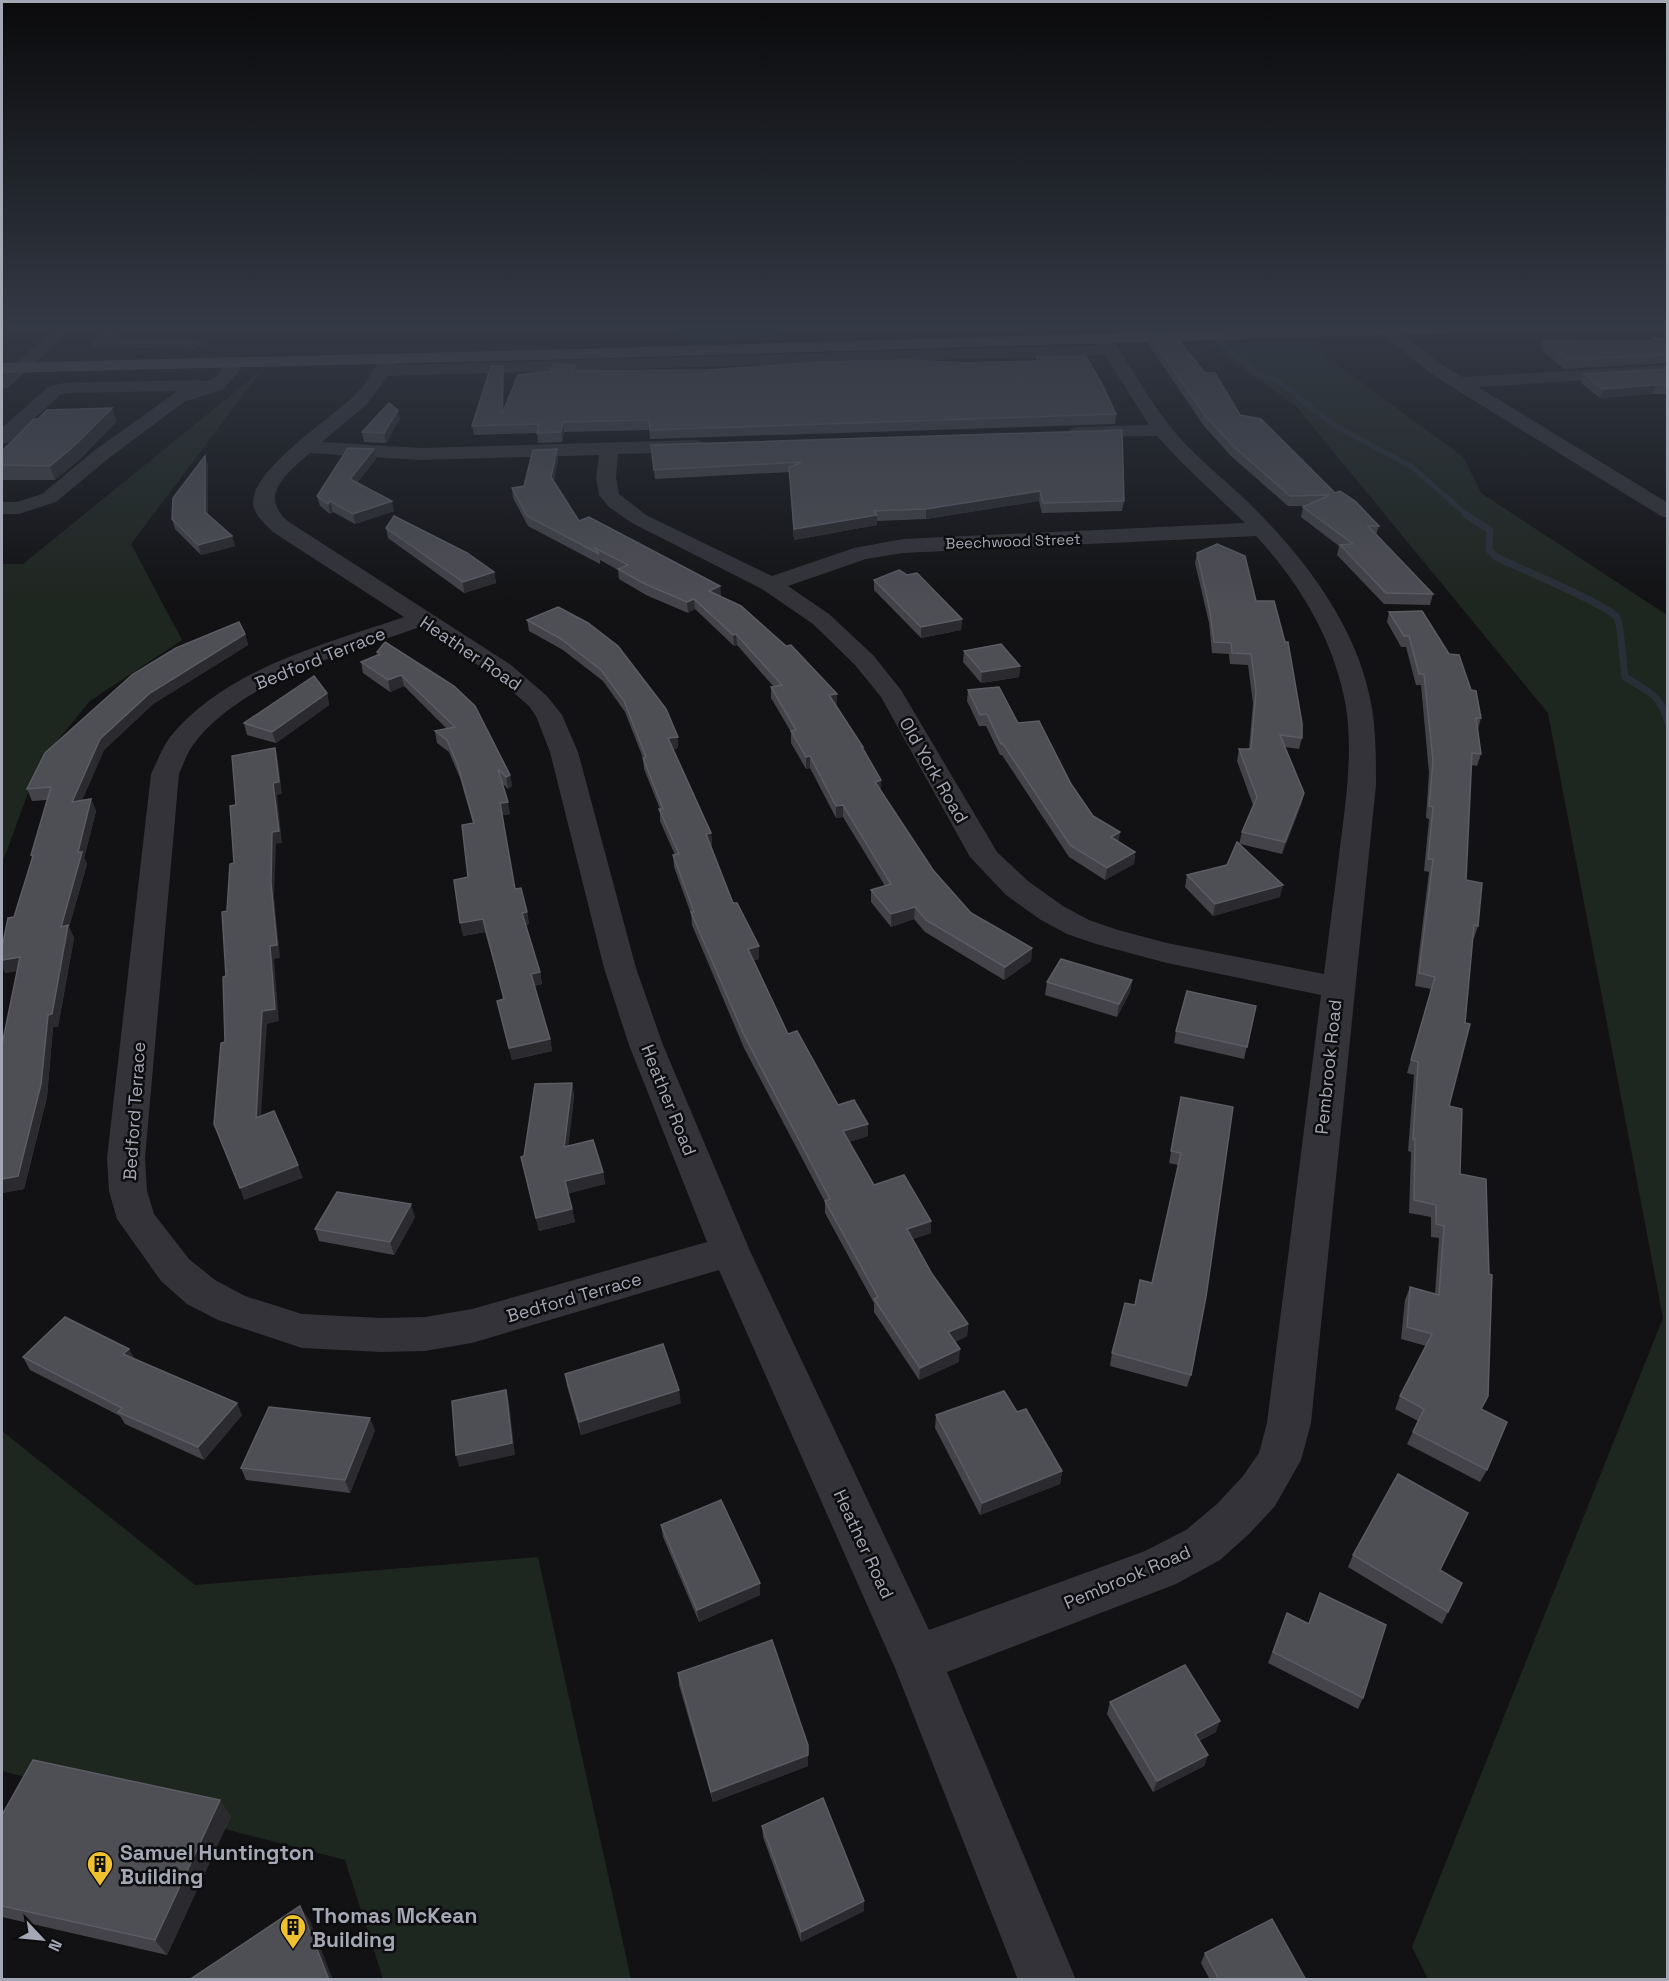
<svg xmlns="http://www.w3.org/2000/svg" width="1669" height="1981" font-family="'Space Grotesk',sans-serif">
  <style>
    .green { fill: #1e2620 }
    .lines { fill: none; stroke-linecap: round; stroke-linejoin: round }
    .stream-far1 { stroke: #292f37; stroke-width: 5 }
    .stream { stroke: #292f37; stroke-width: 7 }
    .minor { fill: #333339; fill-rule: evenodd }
    .major { fill: #4f5058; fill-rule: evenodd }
    .wall { fill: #434349 }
    .shaded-wall { fill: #2b2b2f }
    .building { fill: #4e4e55; stroke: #5b5c64; stroke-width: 1.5 }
    .labels { text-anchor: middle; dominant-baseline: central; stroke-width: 5; stroke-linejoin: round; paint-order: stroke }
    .far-street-label { font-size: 15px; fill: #a4a7b4; stroke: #0d0d0f }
    .street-label { font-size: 18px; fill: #a4a7b4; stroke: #0d0d0f }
    .near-poi-label { font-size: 21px; font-weight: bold; fill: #a4a7b4; stroke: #0d0d0f; text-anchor: start }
  </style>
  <rect width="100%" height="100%" fill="#121214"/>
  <!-- green -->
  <g class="green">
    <polygon points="676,327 784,327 768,339 701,344 681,340"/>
    <polygon points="1306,341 1463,457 1481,493 1667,615 1667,1979 1428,1979 1412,1947 1663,1318 1548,713 1295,405 1207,344"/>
    <polygon points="263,369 131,544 182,640 90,701 39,763 2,864 2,564 23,564"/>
    <polygon points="2,1431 195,1585 538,1557 631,1979 383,1979 345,1860 2,1771"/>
  </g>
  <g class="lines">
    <!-- stream-far1 -->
    <polyline class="stream-far1" points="1218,341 1258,374 1279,382 1332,424 1412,467 1467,515"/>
    <!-- stream -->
    <path class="stream" d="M1465 514 1490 530 1489 550 1496 557C1517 567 1606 604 1617 617 1621 623 1623 666 1625 677 1648 692 1661 694 1668 723"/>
    <!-- minor -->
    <g class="minor">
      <polygon points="56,327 74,327 8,388 2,389 2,375"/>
      <polygon points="107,327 125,327 114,338 195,339 203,344 195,349 93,347 91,343"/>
      <polygon points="1379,327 1394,327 1441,364 1462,377 1668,365 1668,375 1478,387 1668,503 1668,518 1661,516 1452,387 1429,372 1380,332 1378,329"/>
      <path d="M1103 333 1109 334C1132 368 1151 405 1178 436 1201 462 1229 483 1254 508 1308 562 1359 630 1372 708 1376 734 1376 759 1376 785L1311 1423 1301 1460 1275 1506 1249 1534 1220 1560 1176 1584 947 1672 1076 1980H1018L895 1668 719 1270 472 1343 425 1351 381 1352 302 1348 218 1320 187 1304 161 1281 117 1219 109 1191 107 1158 151 774C157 762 162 748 170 737 226 668 323 645 404 617L273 532C265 524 253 514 253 502 253 469 331 418 354 396 367 384 373 369 383 354H395L398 358 394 365 1099 345 1095 338ZM1105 355 1149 425 1078 427 1071 429 1068 433 1071 437 1157 436 1182 463 1245 523 903 539 854 548 772 576 646 515 619 494 616 478 618 454 696 452 703 450 706 446 703 442 696 440 421 448 322 442 366 405 388 376ZM310 453 421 460 599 455 596 478 599 495 609 507 632 523 762 589 813 624 855 665 881 697 970 857 1006 895 1041 920 1067 934 1096 944 1167 963 1321 995 1267 1423 1259 1453 1243 1476 1217 1504 1186 1530 1145 1551 929 1630 750 1251 663 1045 636 968 578 752 562 715 547 696 511 665 289 522C257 496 287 473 310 453ZM1256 536C1300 583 1335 642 1346 707 1353 754 1346 800 1340 847 1335 889 1329 932 1324 974L1167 943 1118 930 1089 920 1063 906 1028 881 997 852 901 690 873 655 829 614 788 586 866 559 903 553ZM420 627 493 675 529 706 536 716 550 752 604 968 629 1045 707 1242 472 1309 425 1317 381 1318 302 1314 245 1296 215 1280 189 1259 154 1214 147 1191 145 1158 179 774C183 765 187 753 193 745 241 680 347 653 420 627Z"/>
      <path d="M236 358 242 359 245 363 224 389 184 402 109 458 56 502 19 514H2V502H17L42 494 95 450 178 391 65 393 60 395 9 442 2 444V428L48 387 64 383 198 380C224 386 215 363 236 358Z"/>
    </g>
    <!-- major -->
    <polygon class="major" points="1316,327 1484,327 1476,332 578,359 2,373 2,363 578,349"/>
  </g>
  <!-- wall -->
  <g class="wall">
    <polygon points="1149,335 1240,415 1335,493 1379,526 1376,535 1433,594 1430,605 1384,604 1337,555 1339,546 1301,517 1303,507 1305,506 1288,506 1231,456 1204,426 1148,344"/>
    <polygon points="1652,338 1668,338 1668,363 1564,369 1540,349 1543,340 1651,341"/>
    <polygon points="1036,357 1116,414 1115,424 650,439 649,430 564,432 562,442 538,443 537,433 474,435 472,426 503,366 504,375 504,410 551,371 706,370 1036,361"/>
    <polygon points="1668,369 1668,394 1652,394 1600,398 1581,383 1584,374"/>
    <polygon points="112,408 116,422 79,460 55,480 2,480 2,451 38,419"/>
    <polygon points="400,419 386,443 364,442 362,432"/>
    <polygon points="1122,430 1124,501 1122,511 1042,513 1039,501 926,519 877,521 877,525 794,540 789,472 655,479 651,445"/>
    <polygon points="374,449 376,459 357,483 394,511 355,524 333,512 330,514 320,506 317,496"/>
    <polygon points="557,449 558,459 554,481 579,521 720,586 721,597 837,705 836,705 863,747 863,750 881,791 933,870 971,913 1032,948 1031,961 1004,980 925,932 914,919 891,927 871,902 871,890 885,886 843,817 836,818 810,768 806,769 791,743 791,732 771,698 771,687 774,687 737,645 734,646 695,609 688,613 646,595 619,579 618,570 600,560 600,564 528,526 513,498 512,488 524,486"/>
    <polygon points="205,456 208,466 208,514 232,536 235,546 201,555 175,529 172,519"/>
    <polygon points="386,528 494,572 496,583 464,593 388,538"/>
    <polygon points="1197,553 1256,601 1302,738 1299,749 1285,747 1304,793 1301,805 1282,854 1240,844 1280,897 1213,916 1185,887 1187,875 1227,865 1239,844 1242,832 1253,805 1237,761 1239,749 1249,749 1253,703 1248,665 1230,664 1229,654 1212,653 1209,623 1195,563"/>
    <polygon points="874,580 962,619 961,630 921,638 874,590"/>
    <polygon points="558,607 678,748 673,749 711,833 712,845 710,846 733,903 759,946 759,959 754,960 788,1034 838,1105 868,1124 868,1136 849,1142 874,1185 931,1233 913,1239 932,1274 968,1324 967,1336 955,1342 959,1362 919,1380 874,1312 874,1303 825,1213 825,1202 744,1048 692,925 691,914 674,867 673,855 675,855 660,821 660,809 644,769 643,758 625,712 603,681 563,650 529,631 527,620"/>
    <polygon points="1389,612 1471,690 1481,718 1478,729 1481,754 1477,766 1471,765 1466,880 1478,926 1474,938 1473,938 1449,1106 1460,1174 1487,1470 1480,1482 1407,1444 1418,1421 1395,1409 1400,1396 1426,1346 1401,1339 1405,1300 1410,1287 1435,1294 1439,1238 1431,1237 1431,1217 1409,1213 1411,1152 1408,1151 1414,1075 1407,1073 1431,989 1415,986 1429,872 1424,871 1429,819 1426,818 1429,773 1421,685 1416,685 1406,647 1401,647 1387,622"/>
    <polygon points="245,634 248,645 153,704 104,750 82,800 91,799 96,811 84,858 87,864 69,927 74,938 58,1027 53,1027 47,1097 24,1189 2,1193 2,1045 17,971 5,973 14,917 33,858 31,855 47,800 32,801 27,789"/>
    <polygon points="964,651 1020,666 1019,677 981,683 963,662"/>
    <polygon points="377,652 510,775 512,786 508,789 502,783 510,814 502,815 515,889 527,912 529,924 526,925 540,972 542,984 534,986 550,1039 552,1051 512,1060 497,1001 504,999 485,932 463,936 473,823 460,778 449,752 437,743 435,731 447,729 404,686 390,692 363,673 361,662 378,655"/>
    <polygon points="968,690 1018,723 1071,784 1093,816 1120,832 1118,842 1135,852 1134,864 1105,880 1069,857 1002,755 1000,755 986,726 979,726 967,701"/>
    <polygon points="327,693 329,705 276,743 247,735 244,723"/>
    <polygon points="1132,980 1130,992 1117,1017 1045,995 1047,982"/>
    <polygon points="1256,1006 1244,1059 1174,1043 1176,1031"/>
    <polygon points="572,1083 574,1096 568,1146 603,1172 605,1184 568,1193 575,1222 539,1231 521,1157 524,1156"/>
    <polygon points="1181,1097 1191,1375 1187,1387 1110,1366 1112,1353 1135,1305 1152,1283 1178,1165 1169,1163"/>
    <polygon points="415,1217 394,1255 319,1241 315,1229"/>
    <polygon points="129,1349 134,1359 242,1415 204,1460 125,1424 120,1416 30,1370 23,1357"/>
    <polygon points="565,1374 681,1403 581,1435 567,1386"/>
    <polygon points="1017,1412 1062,1471 1060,1484 980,1515 935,1428 936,1415"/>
    <polygon points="375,1430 350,1493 246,1480 241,1468"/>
    <polygon points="661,1525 760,1583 760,1595 699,1622 663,1537"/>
    <polygon points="1353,1555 1440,1570 1448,1612 1442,1624 1348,1567"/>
    <polygon points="1320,1593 1363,1698 1358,1709 1268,1663 1287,1613 1308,1624"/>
    <polygon points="678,1673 808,1766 713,1802 679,1685"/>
    <polygon points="1110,1702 1216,1732 1199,1741 1208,1755 1204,1766 1153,1792 1107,1714"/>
    <polygon points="2,1815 231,1816 167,1955 2,1917"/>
    <polygon points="762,1826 864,1911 801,1942 763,1837"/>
    <polygon points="1205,1953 1306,1980 1210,1980 1201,1963"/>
  </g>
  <!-- shaded-wall -->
  <g class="shaded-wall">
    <polygon points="503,366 504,375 504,423 502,414"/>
    <polygon points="1655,385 1652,394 1600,398 1603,389"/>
    <polygon points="112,408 116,422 79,460 55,480 50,466"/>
    <polygon points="398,410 400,419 386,443 384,433"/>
    <polygon points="563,422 564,432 562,442 561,432"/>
    <polygon points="374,449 376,459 352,489 350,479"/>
    <polygon points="557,449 558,459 553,487 551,477"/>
    <polygon points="205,456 208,466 208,522 205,512"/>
    <polygon points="1040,491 1039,501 926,519 926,509"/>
    <polygon points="330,501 333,512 330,514 328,504"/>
    <polygon points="392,501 394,511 355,524 353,514"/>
    <polygon points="877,515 877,525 794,540 794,529"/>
    <polygon points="232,536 235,546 201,555 198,545"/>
    <polygon points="494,572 496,583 464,593 463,582"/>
    <polygon points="720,586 721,597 709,591"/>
    <polygon points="694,599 695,609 688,613 687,602"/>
    <polygon points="962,619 961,630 921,638 921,627"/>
    <polygon points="245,634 248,645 153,704 104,750 76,814 72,802 100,739 150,693"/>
    <polygon points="736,634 737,645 734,646 733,635"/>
    <polygon points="1020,666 1019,677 981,683 982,672"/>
    <polygon points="401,675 404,686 390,692 388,680"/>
    <polygon points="327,693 329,705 276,743 272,732"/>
    <polygon points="837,694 837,705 829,706 829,695"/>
    <polygon points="678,737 678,748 669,750 668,738"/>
    <polygon points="275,748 278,760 282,794 277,795 282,843 276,844 274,896 280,958 274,959 279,1021 267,1024 260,1131 256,1118 262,1011 270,946 271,883 273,783"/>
    <polygon points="810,756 810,768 806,769 806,757"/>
    <polygon points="510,775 512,786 508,789 506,777"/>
    <polygon points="881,780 881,792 875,782"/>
    <polygon points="1304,793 1301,805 1282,854 1285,842"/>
    <polygon points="91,799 96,811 84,858 87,864 69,927 74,938 58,1027 53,1027 47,1097 24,1189 2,1193 2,1179 48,1015 61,927"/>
    <polygon points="508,802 510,814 502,815 500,803"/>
    <polygon points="843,805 843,817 836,818 836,806"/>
    <polygon points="1120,832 1118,844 1111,837"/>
    <polygon points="711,833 712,845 706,846 706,834"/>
    <polygon points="1135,852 1134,864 1105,880 1107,868"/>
    <polygon points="1283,885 1280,897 1213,916 1215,904"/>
    <polygon points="915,907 914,919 891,927 891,914"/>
    <polygon points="527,912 529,924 524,925 522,913"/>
    <polygon points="483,919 485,932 463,936 460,923"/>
    <polygon points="759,946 759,959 749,961 748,949"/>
    <polygon points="1032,948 1031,961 1004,980 1005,967"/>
    <polygon points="20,957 26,969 5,973 2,966 2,960"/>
    <polygon points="540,972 542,984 533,986 531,974"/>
    <polygon points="1132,980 1130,992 1117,1017 1119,1004"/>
    <polygon points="550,1039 552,1051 512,1060 509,1048"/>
    <polygon points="572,1083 574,1096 567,1159 564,1147"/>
    <polygon points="868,1124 868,1136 843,1144 843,1131"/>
    <polygon points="298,1165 303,1178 244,1200 240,1188"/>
    <polygon points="603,1172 605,1184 567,1194 565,1181"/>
    <polygon points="411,1204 415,1217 394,1255 390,1242"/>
    <polygon points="572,1209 575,1222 539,1231 536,1218"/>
    <polygon points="931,1221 931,1233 907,1241 907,1229"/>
    <polygon points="968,1324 967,1336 947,1345 948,1332"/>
    <polygon points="129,1349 136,1361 123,1354"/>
    <polygon points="960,1349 959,1362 919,1380 920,1368"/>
    <polygon points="506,1390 509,1402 515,1455 459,1467 456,1455"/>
    <polygon points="679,1390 681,1403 581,1435 579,1422"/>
    <polygon points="237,1403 242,1415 204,1460 198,1447"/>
    <polygon points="370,1418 375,1430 350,1493 345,1480"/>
    <polygon points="1062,1471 1060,1484 980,1515 982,1503"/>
    <polygon points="760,1583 760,1595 699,1622 697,1610"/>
    <polygon points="1220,1721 1216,1732 1191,1745 1195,1734"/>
    <polygon points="808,1745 808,1766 713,1802 711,1792"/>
    <polygon points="1208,1755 1204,1766 1153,1792 1157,1781"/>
    <polygon points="220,1800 231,1816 167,1955 155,1940"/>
    <polygon points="864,1901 864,1911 801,1942 801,1932"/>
    <polygon points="300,1906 310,1921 333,1980 329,1980"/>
  </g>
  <!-- building -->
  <g class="building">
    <polygon points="1149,335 1175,335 1205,373 1215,373 1240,415 1261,419 1335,493 1340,491 1355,501 1379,526 1368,526 1433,594 1386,593 1340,545 1353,544 1303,507 1330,495 1290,496 1233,446 1206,417"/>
    <polygon points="1652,338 1668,338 1668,355 1567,360 1543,340 1654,341"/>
    <polygon points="1086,356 1103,386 1116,414 650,430 649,420 563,422 561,432 537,433 539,424 472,426 491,366 503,366 502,414 518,375 551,371 553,364 575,365 573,371 706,370 822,362 910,360 966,363 1038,361 1036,357"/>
    <polygon points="1668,369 1668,385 1655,385 1603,389 1584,374"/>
    <polygon points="389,403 398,410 384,433 362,432"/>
    <polygon points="112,408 74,446 50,466 2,465 2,451 34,419 38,419 47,410"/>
    <polygon points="1122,430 1124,501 1043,503 1040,491 926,509 874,511 877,515 794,529 789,467 803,462 654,470 651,445"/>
    <polygon points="348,448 374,449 350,479 392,501 353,514 330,501 328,504 317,496"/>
    <polygon points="557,449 551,477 579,521 589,517 720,586 709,591 741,606 786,646 791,645 837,694 829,695 863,747 862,747 881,780 875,782 933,870 971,913 1032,948 1005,967 926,920 915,907 891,914 871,890 891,884 843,805 836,806 810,756 806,757 791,731 796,730 771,687 782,685 736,634 733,635 694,599 687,602 645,584 618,569 628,565 595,548 599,554 527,516 512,488 524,486 533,450"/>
    <polygon points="205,456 205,512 232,536 198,545 172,519 173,498"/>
    <polygon points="394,516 467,553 494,572 463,582 386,528"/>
    <polygon points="1217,544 1245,556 1256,601 1274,601 1285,642 1288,642 1302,723 1302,738 1280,735 1304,793 1285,842 1242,832 1257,797 1239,749 1251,749 1256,691 1251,654 1232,653 1231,643 1214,642 1210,612 1197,553"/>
    <polygon points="899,570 907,575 917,573 962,619 921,627 874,580"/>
    <polygon points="558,607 588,623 618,646 666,709 678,737 668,738 711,833 706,834 733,903 737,903 759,946 748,949 788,1034 797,1031 838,1105 854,1100 868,1124 843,1131 874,1185 904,1175 931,1221 907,1229 932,1274 968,1324 948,1332 960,1349 920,1368 874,1299 878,1297 825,1201 830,1199 744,1035 691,912 694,912 673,855 679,854 659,809 663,809 643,758 646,757 624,701 601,670 561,639 527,620"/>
    <polygon points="1422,611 1449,654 1459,655 1471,690 1476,691 1481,718 1476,718 1481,754 1472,753 1466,880 1482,883 1478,926 1474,925 1465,1023 1470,1024 1449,1106 1462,1109 1460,1174 1486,1179 1489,1274 1492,1275 1488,1396 1481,1409 1507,1422 1487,1470 1413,1432 1424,1409 1400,1396 1432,1334 1407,1327 1410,1287 1439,1295 1444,1226 1436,1224 1436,1205 1414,1200 1415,1139 1413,1139 1418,1062 1411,1060 1435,977 1419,973 1433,859 1428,859 1433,807 1429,806 1433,761 1424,674 1419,674 1409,636 1404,636 1389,612"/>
    <polygon points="239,622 245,634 150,693 100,739 72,802 91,799 78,852 82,852 61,927 68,925 52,1014 48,1015 41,1084 18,1176 2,1179 2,1045 20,957 2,960 2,948 8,918 14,917 33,856 31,855 51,787 27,789 45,753 133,674 176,648"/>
    <polygon points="385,642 454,686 475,706 510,775 506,777 498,769 508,802 500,803 515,889 521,888 527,912 522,913 540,972 531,974 550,1039 509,1048 497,1001 504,999 483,919 460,923 454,880 468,877 462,825 474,823 458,766 447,740 435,731 455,727 401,675 388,680 361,662 380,654 377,652"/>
    <polygon points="1001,644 1020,666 982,672 964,651"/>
    <polygon points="314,676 327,693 272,732 244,723"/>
    <polygon points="999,687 1018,723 1039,721 1071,784 1093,816 1120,832 1111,837 1135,852 1107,868 1070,845 1003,744 1001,744 987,714 980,715 968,690"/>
    <polygon points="275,748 279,782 273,783 279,831 272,832 271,883 277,945 270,946 275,1009 262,1011 256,1118 274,1111 298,1165 240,1188 214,1124 221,1043 225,1042 223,977 226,976 222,912 227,911 230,864 234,863 230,806 236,805 232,756"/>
    <polygon points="1237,842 1283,885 1215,904 1187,875 1227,865"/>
    <polygon points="1061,959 1132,980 1119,1004 1047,982"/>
    <polygon points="1187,991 1256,1006 1247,1047 1176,1031"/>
    <polygon points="572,1083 564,1147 593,1140 603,1172 565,1181 572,1209 536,1218 521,1157 524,1156 535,1084"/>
    <polygon points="1181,1097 1233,1107 1206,1297 1191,1375 1112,1353 1125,1303 1135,1305 1140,1280 1152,1283 1181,1153 1171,1151"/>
    <polygon points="337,1192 411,1204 390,1242 315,1229"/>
    <polygon points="65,1317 129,1349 123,1354 237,1403 198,1447 118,1412 122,1408 23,1357"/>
    <polygon points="663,1344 679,1390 579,1422 565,1374"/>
    <polygon points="506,1390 512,1443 456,1455 452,1401"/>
    <polygon points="1004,1391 1017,1412 1026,1409 1062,1471 982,1503 936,1415"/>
    <polygon points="269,1407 370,1418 345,1480 241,1468"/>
    <polygon points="1398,1474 1468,1513 1440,1570 1462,1583 1448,1612 1353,1555"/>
    <polygon points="721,1500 760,1583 697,1610 661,1525"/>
    <polygon points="1320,1593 1386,1625 1363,1698 1273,1652 1287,1613 1309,1624"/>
    <polygon points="772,1640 808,1745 808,1755 711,1792 678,1673"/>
    <polygon points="1185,1665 1220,1721 1195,1734 1208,1755 1157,1781 1110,1702"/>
    <polygon points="33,1760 220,1800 155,1940 2,1906 2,1815"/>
    <polygon points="823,1798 864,1901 801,1932 762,1826"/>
    <polygon points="300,1906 329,1980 189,1980"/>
    <polygon points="1272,1919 1306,1980 1219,1980 1205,1953"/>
  </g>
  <!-- sky -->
  <linearGradient id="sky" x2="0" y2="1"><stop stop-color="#0a0a0b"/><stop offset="0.54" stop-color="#333945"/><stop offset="1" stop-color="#333945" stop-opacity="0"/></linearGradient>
  <rect width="1669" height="604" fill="url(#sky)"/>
  <!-- icons -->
  <defs>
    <g id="building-pin" transform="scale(1.35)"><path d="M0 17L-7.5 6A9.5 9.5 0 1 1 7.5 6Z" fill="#efc12e" stroke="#0d0d0f"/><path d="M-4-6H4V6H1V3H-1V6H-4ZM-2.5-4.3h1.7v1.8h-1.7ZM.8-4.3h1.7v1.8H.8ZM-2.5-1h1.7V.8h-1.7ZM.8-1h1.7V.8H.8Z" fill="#111"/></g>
  </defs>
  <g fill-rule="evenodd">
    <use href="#building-pin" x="100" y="1864"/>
    <use href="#building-pin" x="293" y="1927"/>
  </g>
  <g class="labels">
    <!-- far-street labels -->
    <g class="far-street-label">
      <text transform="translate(1013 541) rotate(-2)">Beechwood Street</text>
    </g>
    <!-- street labels -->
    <g class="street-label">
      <text transform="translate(471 653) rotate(34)">Heather Road</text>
      <text transform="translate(320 658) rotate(-22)">Bedford Terrace</text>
      <text transform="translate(934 770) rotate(60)">Old York Road</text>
      <text transform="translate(1328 1067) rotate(-84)">Pembrook Road</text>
      <text transform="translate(669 1100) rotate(68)">Heather Road</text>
      <text transform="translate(134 1111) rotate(-86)">Bedford Terrace</text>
      <text transform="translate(574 1297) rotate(-16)">Bedford Terrace</text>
      <text transform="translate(864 1544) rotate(65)">Heather Road</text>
      <text transform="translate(1127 1577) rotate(-23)">Pembrook Road</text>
    </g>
    <!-- near-poi labels -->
    <g class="near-poi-label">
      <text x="120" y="1852">Samuel Huntington<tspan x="120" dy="24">Building</tspan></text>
      <text x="312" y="1915">Thomas McKean<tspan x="312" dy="24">Building</tspan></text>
    </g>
  </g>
  <!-- border -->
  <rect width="1669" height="1981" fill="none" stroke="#a4a7b4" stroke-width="6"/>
  <!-- north arrow -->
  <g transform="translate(42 1939) rotate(116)" stroke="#0d0d0f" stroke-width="4.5" paint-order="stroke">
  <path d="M0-4.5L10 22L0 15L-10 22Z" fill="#a4a7b4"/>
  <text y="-9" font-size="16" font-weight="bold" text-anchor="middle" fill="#a4a7b4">N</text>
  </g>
</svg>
